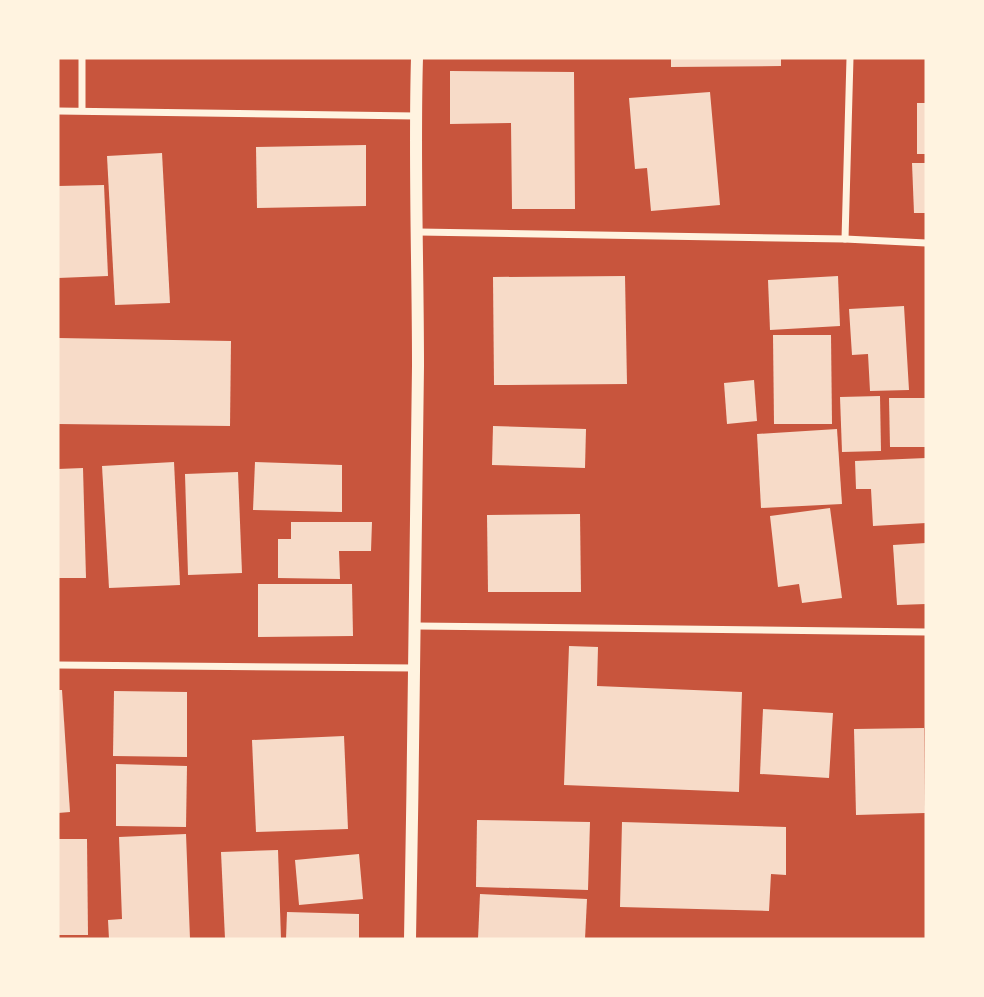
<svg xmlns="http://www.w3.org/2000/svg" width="984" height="997" font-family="Lato,sans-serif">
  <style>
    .building { fill: #f7dbc8 }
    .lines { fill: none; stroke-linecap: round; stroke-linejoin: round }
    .minor { stroke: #fff3e0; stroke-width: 7 }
    .tertiary { stroke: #fff3e0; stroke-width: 12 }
  </style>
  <rect width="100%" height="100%" fill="#c8553d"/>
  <!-- building -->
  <g class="building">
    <polygon points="671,58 781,58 781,66 671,67"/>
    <polygon points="450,71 574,72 575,209 512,209 511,123 450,124"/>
    <polygon points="710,92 720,205 651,211 647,168 635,169 629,98"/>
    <rect x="917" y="103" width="9" height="51"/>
    <polygon points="366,145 366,206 257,208 256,147"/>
    <polygon points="162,153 170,303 115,305 107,156"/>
    <polygon points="912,163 926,163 926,213 914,213"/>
    <polygon points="104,185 108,276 58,278 58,186"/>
    <polygon points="625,276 627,384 494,385 493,277"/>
    <polygon points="838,276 840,326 770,330 768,280"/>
    <polygon points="904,306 909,390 870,391 868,354 852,355 849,309"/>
    <polygon points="773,335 831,335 832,424 774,424"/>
    <polygon points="58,338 231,341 230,426 58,424"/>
    <polygon points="754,380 757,421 727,424 724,383"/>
    <polygon points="880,396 881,451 842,452 840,397"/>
    <polygon points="889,398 926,398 926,447 890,447"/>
    <polygon points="493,426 586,429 585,468 492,465"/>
    <polygon points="837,429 842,504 761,508 757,434"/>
    <polygon points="926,458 926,523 873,526 871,489 856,489 855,461"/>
    <polygon points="174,462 180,585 109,588 102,466"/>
    <polygon points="255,462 342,465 342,512 253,510"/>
    <polygon points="83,468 86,578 58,578 58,469"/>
    <polygon points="238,472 242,573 188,575 185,474"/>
    <polygon points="830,508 842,598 802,603 799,584 778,587 770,516"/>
    <polygon points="580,514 581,592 488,592 487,515"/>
    <polygon points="291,522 372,522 371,551 339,551 340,579 278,578 278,539 291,539"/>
    <polygon points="926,543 926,604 897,605 893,545"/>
    <polygon points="258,584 352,584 353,636 258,637"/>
    <polygon points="569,646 598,647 597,686 742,692 739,792 564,785"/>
    <polygon points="58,690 62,690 70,812 58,813"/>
    <polygon points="114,691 187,692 187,757 113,756"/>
    <polygon points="763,709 833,713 829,778 760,774"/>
    <polygon points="924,728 925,813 856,815 854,729"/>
    <polygon points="344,736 348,829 256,832 252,740"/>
    <polygon points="116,764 187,766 186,827 116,826"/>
    <polygon points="477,820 590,822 588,890 476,887"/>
    <polygon points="622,822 786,827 786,875 771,874 769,911 620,907"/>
    <polygon points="186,834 190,939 109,939 108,920 122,919 119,837"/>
    <polygon points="58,839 87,839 88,935 58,935"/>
    <polygon points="278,850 281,939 225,939 221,852"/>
    <polygon points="359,854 363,899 299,905 295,860"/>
    <polygon points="480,894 587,899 585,939 478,939"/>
    <polygon points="287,912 359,914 359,939 286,939"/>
  </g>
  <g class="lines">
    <!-- minor -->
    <g class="minor">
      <polyline points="82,110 82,58"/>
      <polyline points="58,111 415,116"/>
      <polyline points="419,232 845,239 926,243"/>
      <polyline points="845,239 850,58"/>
      <polyline points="417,626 926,632"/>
      <polyline points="58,665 415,668"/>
    </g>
    <!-- tertiary -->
    <path class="tertiary" d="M410 939C413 748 417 557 418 366 418 263 414 160 417 58"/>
  </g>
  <!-- border -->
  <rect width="984" height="997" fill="none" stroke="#fff3e0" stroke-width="119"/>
</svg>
